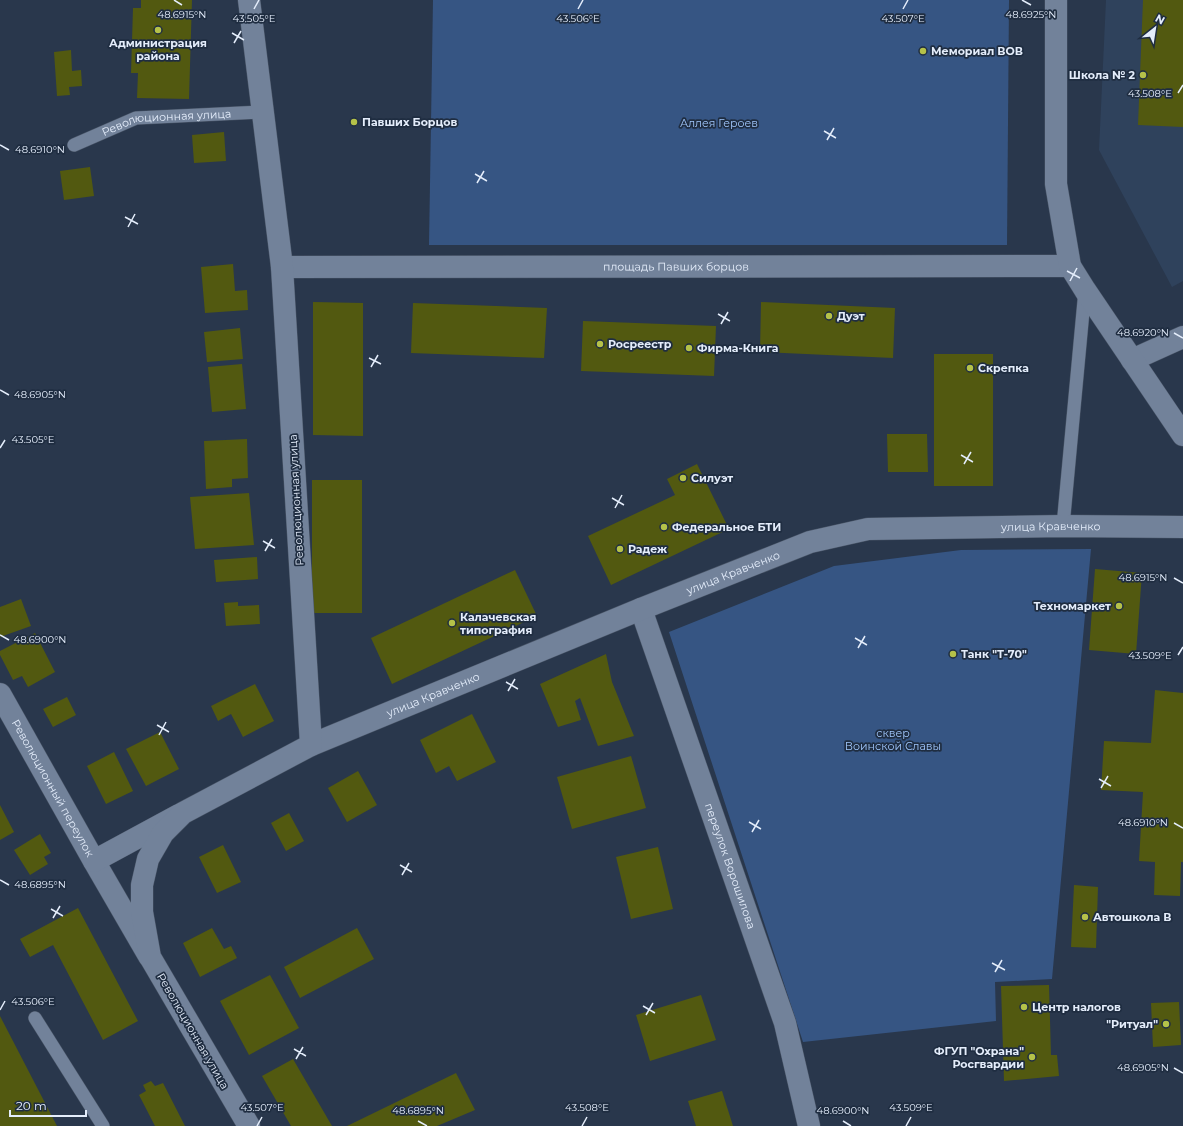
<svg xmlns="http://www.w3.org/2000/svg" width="1183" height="1126" font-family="Montserrat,sans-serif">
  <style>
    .built { fill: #2f425c }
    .green { fill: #365583 }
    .building { fill: #525910 }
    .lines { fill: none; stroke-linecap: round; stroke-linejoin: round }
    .lane-casing { stroke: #485466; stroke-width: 14 }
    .street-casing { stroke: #485466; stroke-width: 23 }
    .secondary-casing { stroke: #485466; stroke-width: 23 }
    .lane { stroke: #72829a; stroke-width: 13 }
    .street { stroke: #72829a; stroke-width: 22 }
    .secondary { stroke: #72829a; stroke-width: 22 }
    .ticks { fill: none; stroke: #e4edfb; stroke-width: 1.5 }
    .poi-dot { fill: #b5c249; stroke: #1f2d41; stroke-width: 1.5 }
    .labels { text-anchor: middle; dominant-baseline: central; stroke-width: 3.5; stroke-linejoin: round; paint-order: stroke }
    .poi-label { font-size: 11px; font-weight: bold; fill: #e4edfb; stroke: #1f2d41; text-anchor: start }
    .park-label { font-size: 11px; fill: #a1c7fd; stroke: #1f2d41 }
    .street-label { font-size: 11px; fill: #e4edfb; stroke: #1f2d41 }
    .ticks-label { font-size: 10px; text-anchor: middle; fill: #e4edfb; stroke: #1f2d41; stroke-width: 3.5; stroke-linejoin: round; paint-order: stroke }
  </style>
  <rect width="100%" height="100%" fill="#29374c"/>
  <!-- built -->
  <polygon class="built" points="1106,0 1183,0 1183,281 1172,287 1099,150"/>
  <!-- green -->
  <g class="green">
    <polygon points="433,0 1009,0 1007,245 429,245"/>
    <polygon points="1091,549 1052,979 995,982 996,1021 803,1042 669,632 834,566 961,550"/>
  </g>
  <!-- building -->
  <g class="building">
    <polygon points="141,0 192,0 189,99 137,98 138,73 131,73 133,8 141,8"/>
    <polygon points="1143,0 1183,0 1183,127 1138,125"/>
    <polygon points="71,50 72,71 81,70 82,86 69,87 70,95 57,96 54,52"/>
    <polygon points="224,132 226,161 194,163 192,135"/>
    <polygon points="90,167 94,196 64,200 60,171"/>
    <polygon points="233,264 235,291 247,290 248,310 205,313 201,267"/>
    <polygon points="313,302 363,303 363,436 313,435"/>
    <polygon points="761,302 895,308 893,358 760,352"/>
    <polygon points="413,303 547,308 544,358 411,353"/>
    <polygon points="583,321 716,326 714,376 581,371"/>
    <polygon points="240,328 243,359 207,362 204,332"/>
    <rect x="934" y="354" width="59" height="132"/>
    <polygon points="242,364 246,409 212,412 208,367"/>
    <polygon points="887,434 927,434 928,472 888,472"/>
    <polygon points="247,439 248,478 232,479 232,487 206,489 204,441"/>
    <polygon points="697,464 729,529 611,585 588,536 675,495 667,479"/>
    <rect x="312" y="480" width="50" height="133"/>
    <polygon points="249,493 254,545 195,549 190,497"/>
    <polygon points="257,557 258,579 216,582 214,560"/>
    <polygon points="1095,569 1142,573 1136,654 1089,650"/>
    <polygon points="515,570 537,616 392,684 371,638"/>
    <polygon points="21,599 31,626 0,637 0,607"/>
    <polygon points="238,602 238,606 259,605 260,624 226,626 224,603"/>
    <polygon points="35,633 55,672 28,687 22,676 13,680 0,655 0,651"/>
    <polygon points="606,654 612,682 634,736 598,746 580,698 575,701 581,720 558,727 540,684"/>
    <polygon points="255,684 274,721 243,737 231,714 218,721 211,706"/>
    <polygon points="1155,690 1183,693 1183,862 1181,862 1180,896 1154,895 1155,862 1139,861 1143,792 1101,790 1104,741 1151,743"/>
    <polygon points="67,697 76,715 53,727 43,709"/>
    <polygon points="472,714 496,762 457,781 449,766 436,773 420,740"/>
    <polygon points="160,732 179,769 146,786 126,749"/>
    <polygon points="114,752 133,791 106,804 87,766"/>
    <polygon points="631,756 646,808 572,829 557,777"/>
    <polygon points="358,771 377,805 347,822 328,788"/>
    <polygon points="0,805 14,832 0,840"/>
    <polygon points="289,813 304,841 286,851 271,823"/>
    <polygon points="40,834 51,853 44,857 48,864 30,875 14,850"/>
    <polygon points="223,845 241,882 217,893 199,857"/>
    <polygon points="658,847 673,909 631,919 616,857"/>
    <polygon points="1074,885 1098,887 1096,948 1071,947"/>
    <polygon points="78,908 138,1021 103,1040 53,945 30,957 20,939"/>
    <polygon points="212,928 224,949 231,946 237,958 200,977 183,943"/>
    <polygon points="357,928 374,959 300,998 284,967"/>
    <polygon points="270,975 299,1028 249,1055 220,1001"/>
    <polygon points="1049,985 1051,1055 1057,1055 1059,1076 1004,1081 1001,986"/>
    <polygon points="701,995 716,1040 650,1061 636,1015"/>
    <polygon points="1179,1002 1181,1045 1153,1047 1151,1003"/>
    <polygon points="0,1016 57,1126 0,1126"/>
    <polygon points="293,1059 332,1126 291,1126 262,1076"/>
    <polygon points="456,1073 475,1110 437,1126 347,1126"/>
    <polygon points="151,1081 155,1086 163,1083 185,1126 155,1126 139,1095 146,1091 143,1085"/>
    <polygon points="722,1091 733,1126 696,1126 688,1101"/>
  </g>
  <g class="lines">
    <!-- lane casing -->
    <g class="lane-casing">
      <g id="lane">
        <path id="s1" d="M74 145 136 118 263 112"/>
        <polyline points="1063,526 1085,290"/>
        <polyline points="35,1018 103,1126"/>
      </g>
    </g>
    <!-- street casing -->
    <g class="street-casing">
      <g id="street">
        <path id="s2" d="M282 267 1070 266"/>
        <polyline points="1132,360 1183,337"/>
        <path id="s3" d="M641 609 785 1023 809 1126"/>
        <path id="s4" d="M0 694 94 861 149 956"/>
        <path id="s5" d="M311 745 641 609 810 542 868 529 1063 526 1183 527"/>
        <polyline points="94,861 179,815"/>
      </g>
    </g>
    <!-- secondary casing -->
    <g class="secondary-casing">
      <g id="secondary">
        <polyline points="1056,0 1056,184 1070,266 1085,290 1183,435"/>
        <polyline points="249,1126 150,957 142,912 142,885 148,859 163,833 183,813 311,745 282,267 249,0"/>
      </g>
    </g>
    <!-- lane -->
    <use href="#lane" class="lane"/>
    <!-- street -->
    <use href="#street" class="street"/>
    <!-- secondary -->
    <use href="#secondary" class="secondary"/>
  </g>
  <!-- ticks -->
  <path class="ticks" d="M174 0 182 5M1022 0 1031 5M254 9 259 0M578 9 583 0M903 9 908 0M232 33 244 40M234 43 241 31M1178 93 1183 85M824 131 836 138M827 140 834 128M0 145 9 150M475 174 487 181M477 183 484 171M125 217 138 224M128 227 135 214M1067 271 1080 278M1070 281 1077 268M718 314 730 321M721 324 728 312M1174 333 1183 338M369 358 381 364M371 367 378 355M0 390 9 395M0 448 5 440M961 455 973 462M964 464 971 452M612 498 624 505M615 508 622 495M263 541 275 548M265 551 272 539M1174 578 1183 583M0 635 9 640M855 638 867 645M858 648 865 636M1178 655 1183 647M506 682 518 689M508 691 515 679M157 725 169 732M159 735 166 722M1099 779 1111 786M1101 788 1108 776M749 822 761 829M1174 823 1183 828M752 832 759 820M400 865 412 872M402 875 409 863M0 880 9 885M51 909 63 916M53 918 60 906M992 963 1005 970M995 972 1002 960M643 1006 655 1013M0 1010 5 1001M646 1015 653 1003M294 1049 306 1056M296 1059 303 1047M1174 1068 1183 1073M418 1121 427 1126M843 1121 851 1126M257 1126 262 1117M582 1126 587 1117M906 1126 911 1117"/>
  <!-- markers -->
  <g class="poi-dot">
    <circle cx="158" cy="30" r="4"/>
    <circle cx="923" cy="51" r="4"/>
    <circle cx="1143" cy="75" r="4"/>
    <circle cx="354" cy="122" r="4"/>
    <circle cx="829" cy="316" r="4"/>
    <circle cx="600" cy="344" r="4"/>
    <circle cx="689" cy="348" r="4"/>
    <circle cx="970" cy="368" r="4"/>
    <circle cx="683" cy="478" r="4"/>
    <circle cx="664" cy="527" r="4"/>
    <circle cx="620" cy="549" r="4"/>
    <circle cx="1119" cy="606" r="4"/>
    <circle cx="452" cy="623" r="4"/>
    <circle cx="953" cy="654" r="4"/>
    <circle cx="1085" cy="917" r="4"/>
    <circle cx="1024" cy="1007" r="4"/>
    <circle cx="1166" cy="1024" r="4"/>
    <circle cx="1032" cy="1057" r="4"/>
  </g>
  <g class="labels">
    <!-- poi labels -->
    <g class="poi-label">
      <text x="158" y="43" text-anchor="middle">Администрация<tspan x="158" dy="13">района</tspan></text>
      <text x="931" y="51">Мемориал ВОВ</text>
      <text x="1135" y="75" text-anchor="end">Школа № 2</text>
      <text x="362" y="122">Павших Борцов</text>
      <text x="837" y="316">Дуэт</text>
      <text x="608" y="344">Росреестр</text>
      <text x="697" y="348">Фирма-Книга</text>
      <text x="978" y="368">Скрепка</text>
      <text x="691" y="478">Силуэт</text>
      <text x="672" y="527">Федеральное БТИ</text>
      <text x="628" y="549">Радеж</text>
      <text x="1111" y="606" text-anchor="end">Техномаркет</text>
      <text x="460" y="617">Калачевская<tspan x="460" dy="13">типография</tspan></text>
      <text x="961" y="654">Танк "Т-70"</text>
      <text x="1093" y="917">Автошкола В</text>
      <text x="1032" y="1007">Центр налогов</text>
      <text x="1158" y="1024" text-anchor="end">"Ритуал"</text>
      <text x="1024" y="1051" text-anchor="end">ФГУП "Охрана"<tspan x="1024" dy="13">Росгвардии</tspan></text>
    </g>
    <!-- park labels -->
    <g class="park-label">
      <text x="719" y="123">Аллея Героев</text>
      <text x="893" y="733">сквер<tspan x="893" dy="13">Воинской Славы</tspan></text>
    </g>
    <!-- street labels -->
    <g class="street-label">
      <text stroke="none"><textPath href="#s1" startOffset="97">Революционная улица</textPath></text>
      <text stroke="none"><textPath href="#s2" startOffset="394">площадь Павших борцов</textPath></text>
      <text transform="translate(296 500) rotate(-93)">Революционная улица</text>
      <text stroke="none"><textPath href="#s5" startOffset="781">улица Кравченко</textPath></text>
      <text stroke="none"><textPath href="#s5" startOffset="456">улица Кравченко</textPath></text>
      <text stroke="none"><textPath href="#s5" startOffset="132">улица Кравченко</textPath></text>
      <text stroke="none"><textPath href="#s4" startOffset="108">Революционный переулок</textPath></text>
      <text stroke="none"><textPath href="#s3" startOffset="272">переулок Ворошилова</textPath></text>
      <text transform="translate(193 1031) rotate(60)">Революционная улица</text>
    </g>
  </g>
  <g class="ticks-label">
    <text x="182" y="18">48.6915°N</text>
    <text x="1031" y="18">48.6925°N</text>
    <text x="254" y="22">43.505°E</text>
    <text x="578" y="22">43.506°E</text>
    <text x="903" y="22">43.507°E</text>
    <text x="1150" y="97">43.508°E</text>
    <text x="40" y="153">48.6910°N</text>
    <text x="1143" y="336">48.6920°N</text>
    <text x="40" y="398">48.6905°N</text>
    <text x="33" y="443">43.505°E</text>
    <text x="1143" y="581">48.6915°N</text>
    <text x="40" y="643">48.6900°N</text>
    <text x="1150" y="659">43.509°E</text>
    <text x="1143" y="826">48.6910°N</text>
    <text x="40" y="888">48.6895°N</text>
    <text x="33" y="1005">43.506°E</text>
    <text x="1143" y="1071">48.6905°N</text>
    <text x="262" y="1111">43.507°E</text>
    <text x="587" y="1111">43.508°E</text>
    <text x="911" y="1111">43.509°E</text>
    <text x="418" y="1114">48.6895°N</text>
    <text x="843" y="1114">48.6900°N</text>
  </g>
  <!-- north arrow -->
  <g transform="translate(1155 28) rotate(30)" stroke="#1f2d41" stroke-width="3" paint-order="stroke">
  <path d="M0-3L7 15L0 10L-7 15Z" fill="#e4edfb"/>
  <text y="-6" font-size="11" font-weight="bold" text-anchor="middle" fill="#e4edfb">N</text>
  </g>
  <!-- scale -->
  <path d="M10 1110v6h76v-6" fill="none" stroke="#e4edfb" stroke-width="2"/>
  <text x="16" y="1110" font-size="12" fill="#e4edfb" stroke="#1f2d41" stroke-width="3" paint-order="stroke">20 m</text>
</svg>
